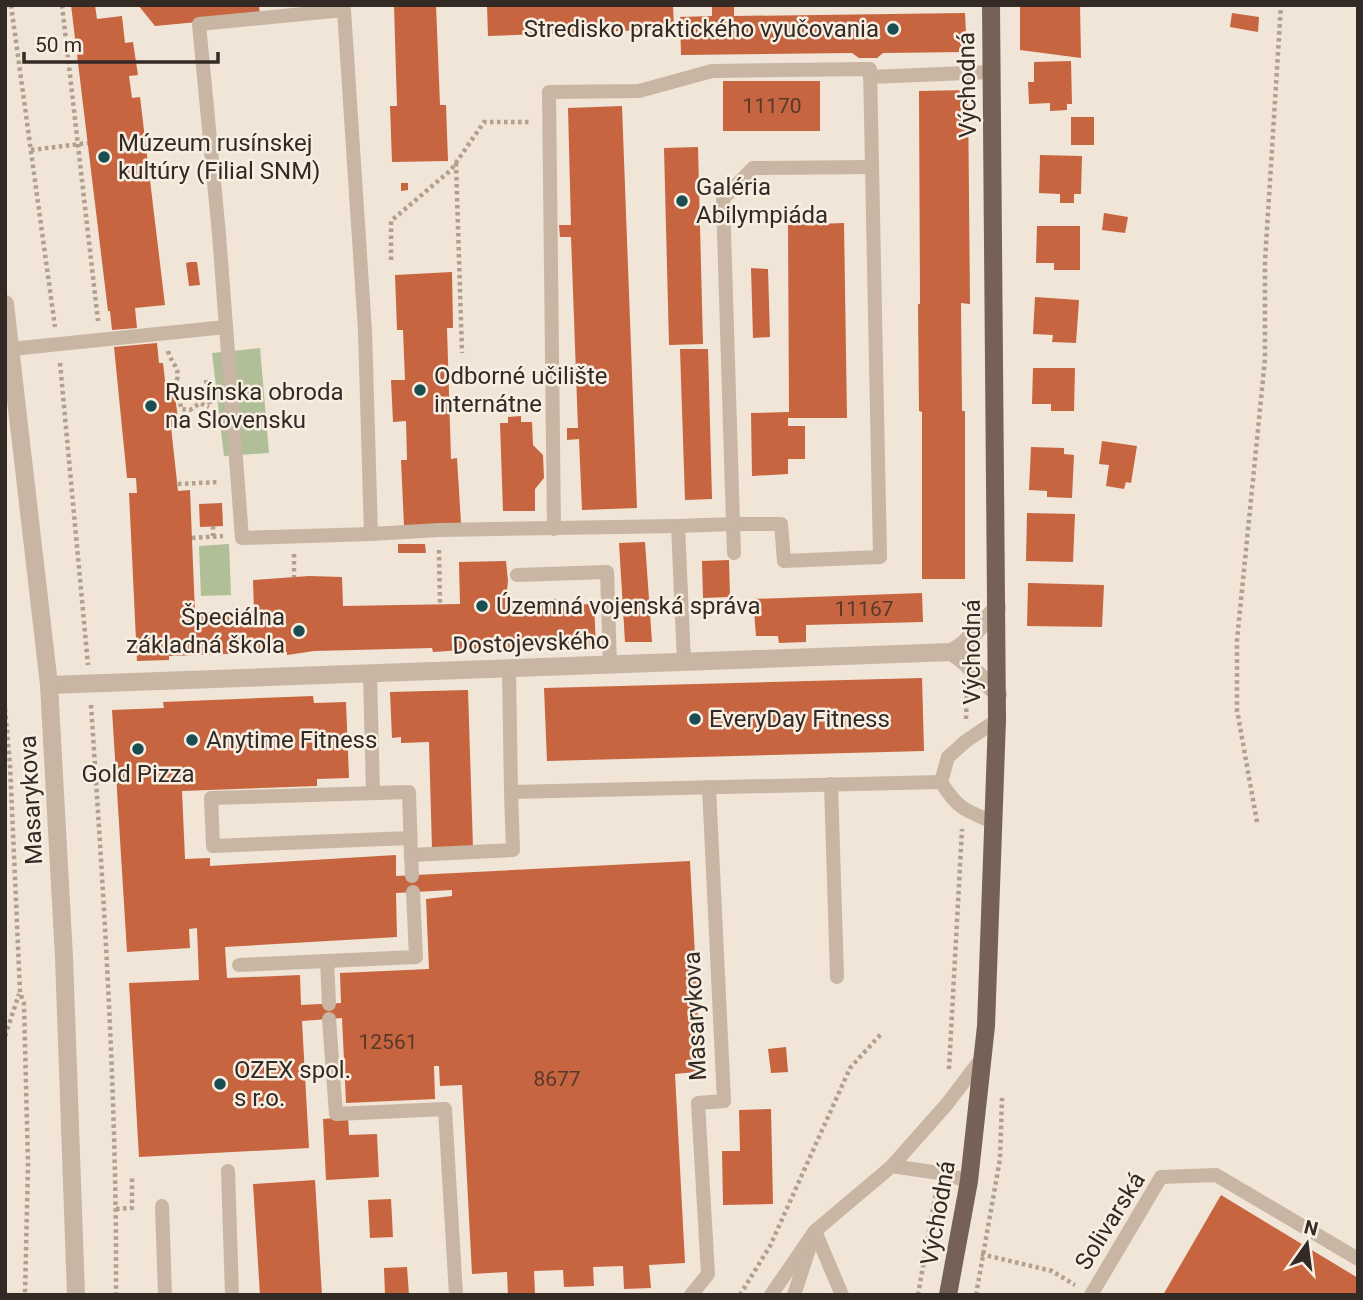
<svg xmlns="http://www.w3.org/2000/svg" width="1363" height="1300" font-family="Roboto,sans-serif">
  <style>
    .green { fill: #b0bf97 }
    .building { fill: #c6653f; fill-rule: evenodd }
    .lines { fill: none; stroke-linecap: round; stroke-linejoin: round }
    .path { stroke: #b39f8d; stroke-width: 4.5; stroke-dasharray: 3.5 3.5; stroke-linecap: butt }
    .service { stroke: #c8b5a3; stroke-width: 14 }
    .minor { stroke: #c8b5a3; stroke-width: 18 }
    .tertiary { stroke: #c8b5a3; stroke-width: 18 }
    .primary { stroke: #756156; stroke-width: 18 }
    .poi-dot { fill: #1b4e53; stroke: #f8efe2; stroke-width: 2.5 }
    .labels { text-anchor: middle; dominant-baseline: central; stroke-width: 5; stroke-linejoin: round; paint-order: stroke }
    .number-label { font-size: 21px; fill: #58392c }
    .poi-label { font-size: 24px; fill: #332a25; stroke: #f8efe2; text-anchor: start }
    .street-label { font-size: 24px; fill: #332a25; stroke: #f8efe2 }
  </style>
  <rect width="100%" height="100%" fill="#f0e5d6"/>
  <!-- green -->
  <g class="green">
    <polygon points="260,348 269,453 224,456 212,353"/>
    <polygon points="229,544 231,595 201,596 199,546"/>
  </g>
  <!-- building -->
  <g class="building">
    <polygon points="71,5 95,5 97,19 122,16 125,43 133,42 138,75 129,76 132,98 140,97 165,305 135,308 137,328 112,330 110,311 108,311"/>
    <polygon points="138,5 259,5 260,16 155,26"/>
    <polygon points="394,5 436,5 440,105 446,105 448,161 392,162 390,106 397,106"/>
    <polygon points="487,5 673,5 674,29 488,36"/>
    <polygon points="712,5 734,5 734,16 965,13 967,52 883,53 877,58 859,58 852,53 681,55 680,17 712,16"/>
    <polygon points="1020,5 1080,5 1081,58 1020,50"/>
    <polygon points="1232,13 1259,17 1258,32 1230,27"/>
    <polygon points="1071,61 1072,104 1067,104 1067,110 1050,111 1050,103 1029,104 1028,82 1034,82 1034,62"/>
    <rect x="723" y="81" width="97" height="50"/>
    <polygon points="968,90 970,304 961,303 962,411 965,411 965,579 922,579 922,412 919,411 918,304 920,304 919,91"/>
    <polygon points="622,106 637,508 582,510 579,439 567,440 567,428 578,428 571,237 560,237 559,225 571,225 568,108"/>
    <rect x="1071" y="117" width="23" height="28"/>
    <polygon points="698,147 703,344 669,345 664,148"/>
    <polygon points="1040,155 1082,156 1081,194 1074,194 1074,203 1060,203 1060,194 1039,193"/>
    <polygon points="401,183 408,183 408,190 401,191"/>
    <polygon points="1104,213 1128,217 1125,233 1102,230"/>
    <polygon points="844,223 847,418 788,418 788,426 805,426 805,459 788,459 788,474 752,476 751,413 789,412 788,225"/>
    <polygon points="1037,226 1080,226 1080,270 1054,270 1054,263 1036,263"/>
    <polygon points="190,262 197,262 200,285 189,286 186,263"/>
    <polygon points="751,268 768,269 770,337 753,338"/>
    <polygon points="452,272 453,328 447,328 451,459 457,458 461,523 404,526 401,460 407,460 406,421 393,422 391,380 405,380 403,330 397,330 395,275"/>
    <polygon points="1035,297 1079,300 1076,343 1052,342 1053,335 1033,334"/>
    <polygon points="157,343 159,363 163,363 167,397 175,396 179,426 171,427 178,491 190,490 195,613 254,611 253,580 309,576 342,577 343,606 460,604 459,562 506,561 508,581 507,591 505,591 505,607 542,606 542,600 556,599 557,605 594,604 596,646 506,649 506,645 482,646 482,648 474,650 463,646 463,650 433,652 432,648 314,651 287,655 287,652 169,656 169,660 137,661 129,493 137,493 136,478 127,478 114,347"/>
    <polygon points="680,349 708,349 712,499 685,500"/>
    <polygon points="1033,368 1075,368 1074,411 1051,411 1051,404 1032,404"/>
    <polygon points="521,416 521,422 532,422 533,445 543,455 544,478 535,489 535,511 503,511 500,423 508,423 508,417"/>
    <polygon points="1102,441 1137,446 1131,483 1126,482 1124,489 1106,486 1109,465 1099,464"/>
    <polygon points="1031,447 1064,448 1064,454 1074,455 1072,498 1047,497 1047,491 1029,490"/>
    <polygon points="222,503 223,526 200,527 199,504"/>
    <polygon points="1027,513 1075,514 1073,562 1026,561"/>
    <polygon points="645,542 652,642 625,642 619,543"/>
    <polygon points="398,544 425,544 426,553 398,553"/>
    <polygon points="729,560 730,597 703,598 702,561"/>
    <polygon points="1028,583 1104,585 1102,627 1027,626"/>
    <polygon points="922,593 923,622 806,625 806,642 779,643 778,636 756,636 753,599"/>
    <polygon points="922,678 924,751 547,761 544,688"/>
    <polygon points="468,690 473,848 432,849 429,742 401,743 401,737 392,738 390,692"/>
    <path d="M313 696 314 703 346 702 349 778 317 779V786L182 791 185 859 210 858V866L396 855V876L690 861 700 1051 695 1052 696 1072 675 1074 685 1263 649 1265 651 1288 624 1289 623 1266 593 1267 594 1286 564 1287 563 1270 534 1271 535 1294 524 1295H508L507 1272 472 1274 462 1085 440 1086 439 1066H434L435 1099 346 1103 342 1018 302 1021 309 1148 139 1157 129 983 199 980 197 928 189 929 190 948 127 952 112 710 164 708 163 702ZM452 890V896L426 899 429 969 340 973 341 1003 301 1005 300 975 227 978 225 947 397 937 396 893Z"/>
    <polygon points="786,1047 788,1072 771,1073 768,1049"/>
    <polygon points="771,1109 773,1204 723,1205 722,1151 740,1151 739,1110"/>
    <polygon points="348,1117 349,1135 377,1134 379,1177 326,1180 323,1119"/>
    <polygon points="315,1180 322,1295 260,1295 253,1184"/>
    <polygon points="1221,1195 1358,1278 1358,1295 1163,1295"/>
    <polygon points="391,1199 393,1237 370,1238 368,1200"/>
    <polygon points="407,1267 409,1295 385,1295 384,1268"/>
  </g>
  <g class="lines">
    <!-- path -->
    <g class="path">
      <polyline points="11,5 55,327"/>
      <polyline points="62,5 98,321"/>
      <polyline points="31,150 88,143"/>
      <polyline points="456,163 462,353"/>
      <polyline points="391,260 391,221 451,170 484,122 531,122"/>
      <path d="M168 351C171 364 183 369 175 384L179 392 181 409 190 410 200 403 209 407"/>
      <polyline points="60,363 88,665"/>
      <polyline points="206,380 210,407"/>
      <polyline points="178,484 219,482"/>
      <polyline points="213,526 213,536"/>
      <polyline points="192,538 223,536"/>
      <polyline points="439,550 440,605"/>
      <polyline points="294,554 294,577"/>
      <path d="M91 705C104 901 117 1098 116 1295"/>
      <polyline points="5,709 10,764 20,992 24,1004 28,1164 25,1295"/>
      <polyline points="966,719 967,693"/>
      <polyline points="1257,822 1237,710 1237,640 1265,359 1265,261 1281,5"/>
      <polyline points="5,1036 19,994"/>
      <polyline points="949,1069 962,829"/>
      <polyline points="116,1209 132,1208 132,1177"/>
      <polyline points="981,1254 1052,1271 1075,1285"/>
      <polyline points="740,1295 770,1246 850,1068 881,1034"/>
      <polyline points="918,1295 936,1192"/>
      <polyline points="976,1295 1000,1159 1002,1098"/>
    </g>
    <!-- service -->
    <g class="service">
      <polyline points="870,77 991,72"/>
      <polyline points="11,349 226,327 219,234 199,24 344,10 365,331 371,534 242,538 226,327"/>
      <polyline points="554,529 549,92 639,91 712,71 870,69 880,557 784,561 781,524 733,524 734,553"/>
      <polyline points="371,534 439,530 678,526"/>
      <polyline points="517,575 607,572 610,665"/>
      <polyline points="684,662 678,526 733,524 723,199 753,168 872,167"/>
      <polyline points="509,669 511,792 941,782"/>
      <polyline points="370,674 373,793"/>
      <polyline points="831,784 837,977"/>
      <path d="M993 822C964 810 958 809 941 782L948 757 966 741 997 720"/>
      <polyline points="410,838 213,846 211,798 409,792 411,855 513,850 511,792"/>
      <polyline points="411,855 412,876"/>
      <polyline points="327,961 329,1004"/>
      <polyline points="239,965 416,957 413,892"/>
      <polyline points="329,1019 336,1114 445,1109 456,1295"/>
      <polyline points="892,1166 939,1173 969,1181"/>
      <polyline points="228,1171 232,1295"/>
      <polyline points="162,1206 165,1295"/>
      <polyline points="815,1231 842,1295"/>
      <polyline points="691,1295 708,1274 698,1103 724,1101 709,787"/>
      <polyline points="771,1295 815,1231 892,1166 947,1104 982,1058"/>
      <polyline points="794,1295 810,1246"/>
      <polyline points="1091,1295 1161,1177 1216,1175 1358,1259"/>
    </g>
    <!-- minor -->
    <g class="minor">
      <polyline points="952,652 964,644 997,608"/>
      <polyline points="49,685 952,652 964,661 998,694"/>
    </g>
    <!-- tertiary -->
    <polyline class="tertiary" points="5,304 49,685 64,957 76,1295"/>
    <!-- primary -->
    <polyline class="primary" points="948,1295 969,1181 986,1026 997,720 991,5"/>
  </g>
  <!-- markers -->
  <g class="poi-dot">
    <circle cx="893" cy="29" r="7"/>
    <circle cx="104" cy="157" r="7"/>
    <circle cx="682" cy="201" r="7"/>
    <circle cx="420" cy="390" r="7"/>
    <circle cx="151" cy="406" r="7"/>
    <circle cx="482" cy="606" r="7"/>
    <circle cx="299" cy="631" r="7"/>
    <circle cx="695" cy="719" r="7"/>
    <circle cx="192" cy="740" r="7"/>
    <circle cx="138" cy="749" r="7"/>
    <circle cx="220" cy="1084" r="7"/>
  </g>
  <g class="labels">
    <!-- number labels -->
    <g class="number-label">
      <text x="772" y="106">11170</text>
      <text x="864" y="609">11167</text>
      <text x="388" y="1042">12561</text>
      <text x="557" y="1079">8677</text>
    </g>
    <!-- poi labels -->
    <g class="poi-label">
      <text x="879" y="29" text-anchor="end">Stredisko praktického vyučovania</text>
      <text x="118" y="143">Múzeum rusínskej<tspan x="118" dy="28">kultúry (Filial SNM)</tspan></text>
      <text x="696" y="187">Galéria<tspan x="696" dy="28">Abilympiáda</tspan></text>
      <text x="434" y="376">Odborné učilište<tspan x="434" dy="28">internátne</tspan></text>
      <text x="165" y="392">Rusínska obroda<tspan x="165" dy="28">na Slovensku</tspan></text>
      <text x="496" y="606">Územná vojenská správa</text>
      <text x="285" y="617" text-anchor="end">Špeciálna<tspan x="285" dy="28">základná škola</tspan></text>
      <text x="709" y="719">EveryDay Fitness</text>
      <text x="206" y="740">Anytime Fitness</text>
      <text x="138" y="774" text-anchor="middle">Gold Pizza</text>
      <text x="234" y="1070">OZEX spol.<tspan x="234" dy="28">s r.o.</tspan></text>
    </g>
    <!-- street labels -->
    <g class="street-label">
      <text transform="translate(967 85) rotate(-91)">Východná</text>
      <text transform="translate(531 643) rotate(-2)">Dostojevského</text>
      <text transform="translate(972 652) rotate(-90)">Východná</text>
      <text transform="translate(31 800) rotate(-93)">Masarykova</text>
      <text transform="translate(695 1016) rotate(-93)">Masarykova</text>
      <text transform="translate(938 1213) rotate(-80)">Východná</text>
      <text transform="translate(1110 1221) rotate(-58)">Solivarská</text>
    </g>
  </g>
  <!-- border -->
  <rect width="1363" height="1300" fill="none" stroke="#332a25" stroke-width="14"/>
  <!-- north arrow -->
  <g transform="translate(1307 1244) rotate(14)" stroke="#f8efe2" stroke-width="5" paint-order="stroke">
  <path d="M0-5L12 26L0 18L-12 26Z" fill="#332a25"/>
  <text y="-10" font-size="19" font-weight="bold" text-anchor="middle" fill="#332a25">N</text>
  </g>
  <!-- scale -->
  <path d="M24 52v10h194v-10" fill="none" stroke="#332a25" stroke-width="3.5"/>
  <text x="35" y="52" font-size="21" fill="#332a25" stroke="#f8efe2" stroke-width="5" paint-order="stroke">50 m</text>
</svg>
